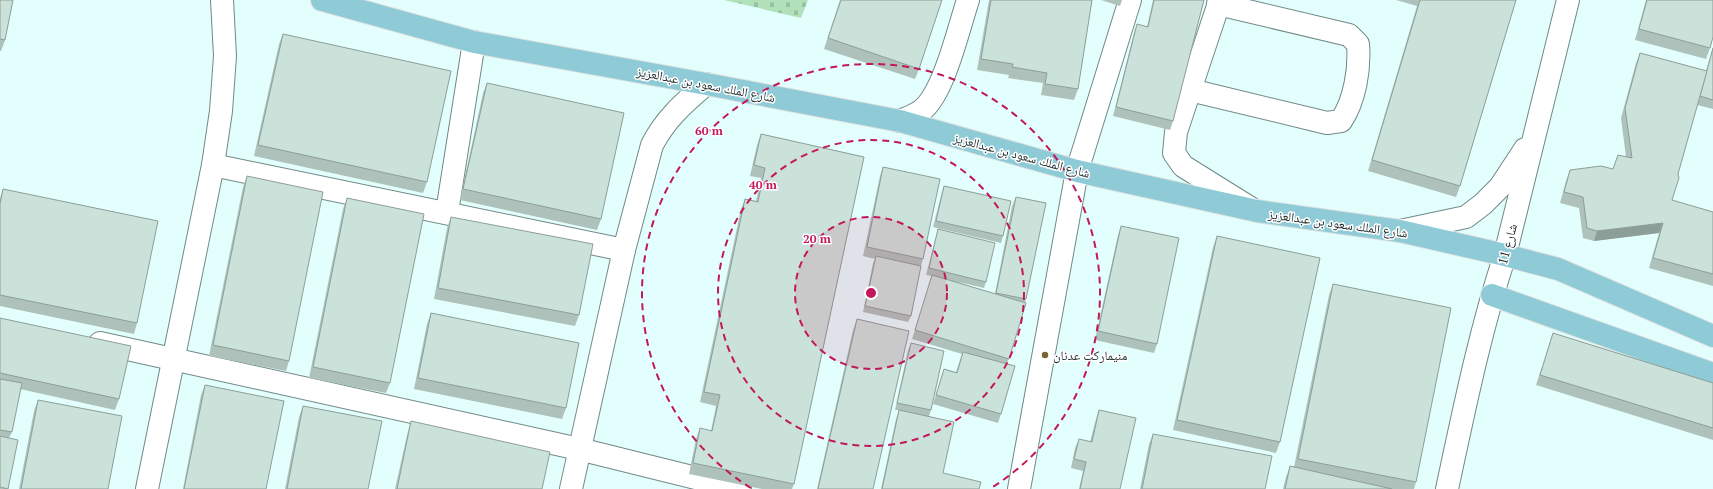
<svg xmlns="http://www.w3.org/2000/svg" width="1713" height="489" font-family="'PT Serif','Noto Naskh Arabic',serif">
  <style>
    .cemetery { fill: url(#cemetery-stones) }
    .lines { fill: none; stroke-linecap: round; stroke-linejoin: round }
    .minor-casing { stroke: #708987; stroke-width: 24 }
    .major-casing { stroke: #e0e2e2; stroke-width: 24 }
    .minor { stroke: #fff; stroke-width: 22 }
    .major { stroke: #8fcbd6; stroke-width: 22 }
    .wall { fill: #aec2bb }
    .shaded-wall { fill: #8d9e98 }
    .building { fill: #cae2d9; stroke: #8d9e98 }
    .ring { fill: none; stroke: #c2185b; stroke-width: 2; stroke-dasharray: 7 5 }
    .poi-dot { fill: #766432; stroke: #fff; stroke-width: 1.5 }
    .labels { text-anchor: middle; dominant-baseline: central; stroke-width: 3; stroke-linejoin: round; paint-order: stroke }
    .street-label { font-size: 13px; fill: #25302f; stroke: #fff }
    .poi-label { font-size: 13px; fill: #25302f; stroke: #fff; text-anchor: start }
    .centre { fill: #c2185b; stroke: #fff; stroke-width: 2 }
    .ring-label { font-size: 12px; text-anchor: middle; font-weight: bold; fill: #c2185b; stroke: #fff; stroke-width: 3; stroke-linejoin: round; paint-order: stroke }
  </style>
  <defs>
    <pattern id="cemetery-stones" width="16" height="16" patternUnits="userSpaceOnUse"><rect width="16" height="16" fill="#b1e1ba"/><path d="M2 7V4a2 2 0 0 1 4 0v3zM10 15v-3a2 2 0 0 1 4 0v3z" fill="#98c1a0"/></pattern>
  </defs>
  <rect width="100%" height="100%" fill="#e3fffd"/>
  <!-- cemetery -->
  <polygon class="cemetery" points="724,0 808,0 801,18"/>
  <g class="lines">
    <!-- minor casing -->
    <g class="minor-casing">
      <g id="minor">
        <polyline points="1220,0 1176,132 1174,153 1183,166 1252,209"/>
        <path d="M1190 90 1327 123 1341 121C1355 100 1360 69 1358 44L1349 35 1218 4"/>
        <path d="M900 121C907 118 916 115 922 110 944 93 959 27 968 0"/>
        <polyline points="213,165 624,250"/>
        <polyline points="447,212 474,42"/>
        <polyline points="1400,231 1466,217 1483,204 1500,187 1525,149"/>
        <polyline points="100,343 579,449 740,489"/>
        <polyline points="147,489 213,165 221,111 225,56 222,0"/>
        <path d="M571 489 624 250 652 145C666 118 684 103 706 84"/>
        <polyline points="1019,489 1077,171 1130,0"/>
        <path d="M1447 489C1464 410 1480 331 1505 255L1568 0"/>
      </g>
    </g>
    <!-- major casing -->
    <g class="major-casing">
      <g id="major">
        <polyline points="322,0 474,42 706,84 900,121 1077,171 1257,211 1400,231 1505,255 1558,269 1713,336"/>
        <polyline points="1492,295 1713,374"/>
      </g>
    </g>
    <!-- minor -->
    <use href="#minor" class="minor"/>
    <!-- major -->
    <use href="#major" class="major"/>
  </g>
  <!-- wall -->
  <g class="wall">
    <polygon points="0,0 5,40 1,51 0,51"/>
    <polygon points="840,0 919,69 915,79 824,49"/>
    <polygon points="989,0 1092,0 1078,89 1074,100 1041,95 1043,83 1008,78 1009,75 977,70"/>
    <polygon points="1101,0 1122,0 1120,6"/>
    <polygon points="1153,0 1204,0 1173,121 1170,130 1113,116 1134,33 1137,24 1147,27"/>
    <polygon points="1396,0 1516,0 1460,186 1456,197 1368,171 1417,6"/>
    <polygon points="1646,0 1713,0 1710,48 1706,59 1635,40"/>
    <polygon points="283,34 427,182 423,193 254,156 279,44"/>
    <polygon points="1713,47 1713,109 1697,105 1678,174 1672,200 1713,212 1713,286 1649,268 1659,233 1594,241 1583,238 1579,208 1560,203 1566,181 1570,170 1613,169 1618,155 1626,157 1621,118 1636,63 1640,53 1706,71"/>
    <polygon points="487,83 601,219 597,230 460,200 483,93"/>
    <polygon points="761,134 864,157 794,484 792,489 762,489 689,474 696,439 700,428 711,431 716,406 700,402 741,209 745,199 756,201 761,178 750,176 757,145"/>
    <polygon points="883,167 923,259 921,266 911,316 908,322 863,312 873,263 875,259 863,256 880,176"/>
    <polygon points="247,176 289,361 286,371 209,356 243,187"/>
    <polygon points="944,186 1003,236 1001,243 933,227 942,192"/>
    <polygon points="3,189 137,323 134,334 0,306 0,198"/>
    <polygon points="1016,197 1026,299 1007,364 1001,414 998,423 933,404 944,369 956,372 962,354 912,339 932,276 926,275 936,236 938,229 986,282 984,288 954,281 995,294 1012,206"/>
    <polygon points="347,198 390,383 386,393 309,378 343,209"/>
    <polygon points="451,217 579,315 575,326 434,299 447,228"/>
    <polygon points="1121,226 1157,344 1154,353 1095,340 1118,235"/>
    <polygon points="1217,236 1280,442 1276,453 1173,430 1213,247"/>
    <polygon points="1333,284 1416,482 1414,489 1283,489 1286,477 1290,466 1294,467 1329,295"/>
    <polygon points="431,313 566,408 562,419 414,389 427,324"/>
    <polygon points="0,318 119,399 115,410 20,389 12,432 9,438 8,489 0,489"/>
    <polygon points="857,319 873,489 817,489 853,330"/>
    <polygon points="1553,333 1713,383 1713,440 1536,385"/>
    <polygon points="911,343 931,410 929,416 943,473 979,489 881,489 896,419 899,410 895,410 908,350"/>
    <polygon points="205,385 266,489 183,489 201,395"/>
    <polygon points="38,400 108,489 19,489 34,411"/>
    <polygon points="303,406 368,489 285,489 299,417"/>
    <polygon points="1099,410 1120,489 1079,489 1083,471 1071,468 1075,448 1079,439 1090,442 1096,419"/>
    <polygon points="411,421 542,489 395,489 408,431"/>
    <polygon points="1153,434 1265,489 1140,489 1149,444"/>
  </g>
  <!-- shaded-wall -->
  <polygon class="shaded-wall" points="1663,223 1659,233 1594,241 1597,231"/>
  <!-- building -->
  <g class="building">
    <polygon points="0,0 13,0 5,40 0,39"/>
    <polygon points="841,0 942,0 919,69 828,38"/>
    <polygon points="991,0 1092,0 1078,89 1045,84 1047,73 1012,67 1013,64 981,59"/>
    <polygon points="1154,0 1204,0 1173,121 1116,107 1137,24 1148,27"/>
    <polygon points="1420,0 1516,0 1460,186 1372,160"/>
    <polygon points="1647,0 1713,0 1713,37 1710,48 1639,29"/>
    <polygon points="283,34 451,71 427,182 258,145"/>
    <polygon points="1713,48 1713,100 1700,96"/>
    <polygon points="1640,53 1707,71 1678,174 1679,178 1672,200 1713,212 1713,274 1653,258 1663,223 1597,231 1587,228 1583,197 1564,192 1570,170 1601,166 1613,169 1618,155 1632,158 1625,108"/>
    <polygon points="487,83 624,113 601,219 463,189"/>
    <polygon points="761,134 864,157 794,484 693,463 700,428 712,431 720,395 704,392 745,199 758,202 765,168 754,165"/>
    <polygon points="883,167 940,179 923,259 867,247"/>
    <polygon points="247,176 323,192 289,361 213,345"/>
    <polygon points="944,186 1011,201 1003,236 936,221"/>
    <polygon points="3,189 158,221 137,323 0,295 0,204"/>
    <polygon points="1016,197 1046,203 1026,299 996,293"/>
    <polygon points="347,198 424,214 390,383 313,367"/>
    <polygon points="451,217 593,244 579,315 438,288"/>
    <polygon points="1121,226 1179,238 1157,344 1098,331"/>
    <polygon points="938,229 995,243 986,282 929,268"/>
    <polygon points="1217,236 1320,258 1280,442 1177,420"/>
    <polygon points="876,256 921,266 911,316 865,306"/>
    <polygon points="932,275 1026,303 1009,359 915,330"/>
    <polygon points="1333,284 1451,308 1416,482 1298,459"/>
    <polygon points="431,313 579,343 566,408 418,378"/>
    <polygon points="0,318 131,346 119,399 0,373"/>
    <polygon points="857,319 909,331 873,489 818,489"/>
    <polygon points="1553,333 1713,383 1713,428 1540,375"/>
    <polygon points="911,343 944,351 931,410 897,403"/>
    <polygon points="963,352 1015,366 1001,414 936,395 944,369 957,373"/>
    <polygon points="0,379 22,383 12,432 0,430"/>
    <polygon points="205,385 284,401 266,489 184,489"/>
    <polygon points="38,400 122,416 108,489 21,489"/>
    <polygon points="303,406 382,421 368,489 287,489"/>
    <polygon points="899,410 954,422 943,473 981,482 979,489 882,489"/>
    <polygon points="1099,410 1136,418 1120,489 1080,489 1086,462 1074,459 1079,439 1092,442"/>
    <polygon points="411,421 550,452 542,489 397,489"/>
    <polygon points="1153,434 1272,456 1265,489 1142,489"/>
    <polygon points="0,436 18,440 8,489 0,487"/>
    <polygon points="1290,466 1392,489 1285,489"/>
  </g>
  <!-- distance rings -->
  <circle cx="871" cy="293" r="76" fill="#c2185b" fill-opacity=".12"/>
  <g class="ring">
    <circle cx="871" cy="293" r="76"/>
    <circle cx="871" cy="293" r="153"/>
    <path d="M751 488A229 229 0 1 1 991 488"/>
  </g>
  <!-- markers -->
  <circle class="poi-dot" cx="1045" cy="355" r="4"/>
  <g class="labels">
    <!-- street labels -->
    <g class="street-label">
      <text transform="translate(706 84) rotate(11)">شارع الملك سعود بن عبدالعزيز</text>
      <text transform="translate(1022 155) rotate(15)">شارع الملك سعود بن عبدالعزيز</text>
      <text transform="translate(1338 223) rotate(8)">شارع الملك سعود بن عبدالعزيز</text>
      <text transform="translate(1507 244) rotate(-75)">شارع 11</text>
    </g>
    <!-- poi labels -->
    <g class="poi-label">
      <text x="1053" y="355">منيماركت عدنان</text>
    </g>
  </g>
  <circle cx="871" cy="293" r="6" class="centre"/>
  <g class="ring-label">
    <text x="709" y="135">60 m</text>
    <text x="763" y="189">40 m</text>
    <text x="817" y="243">20 m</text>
  </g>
</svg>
